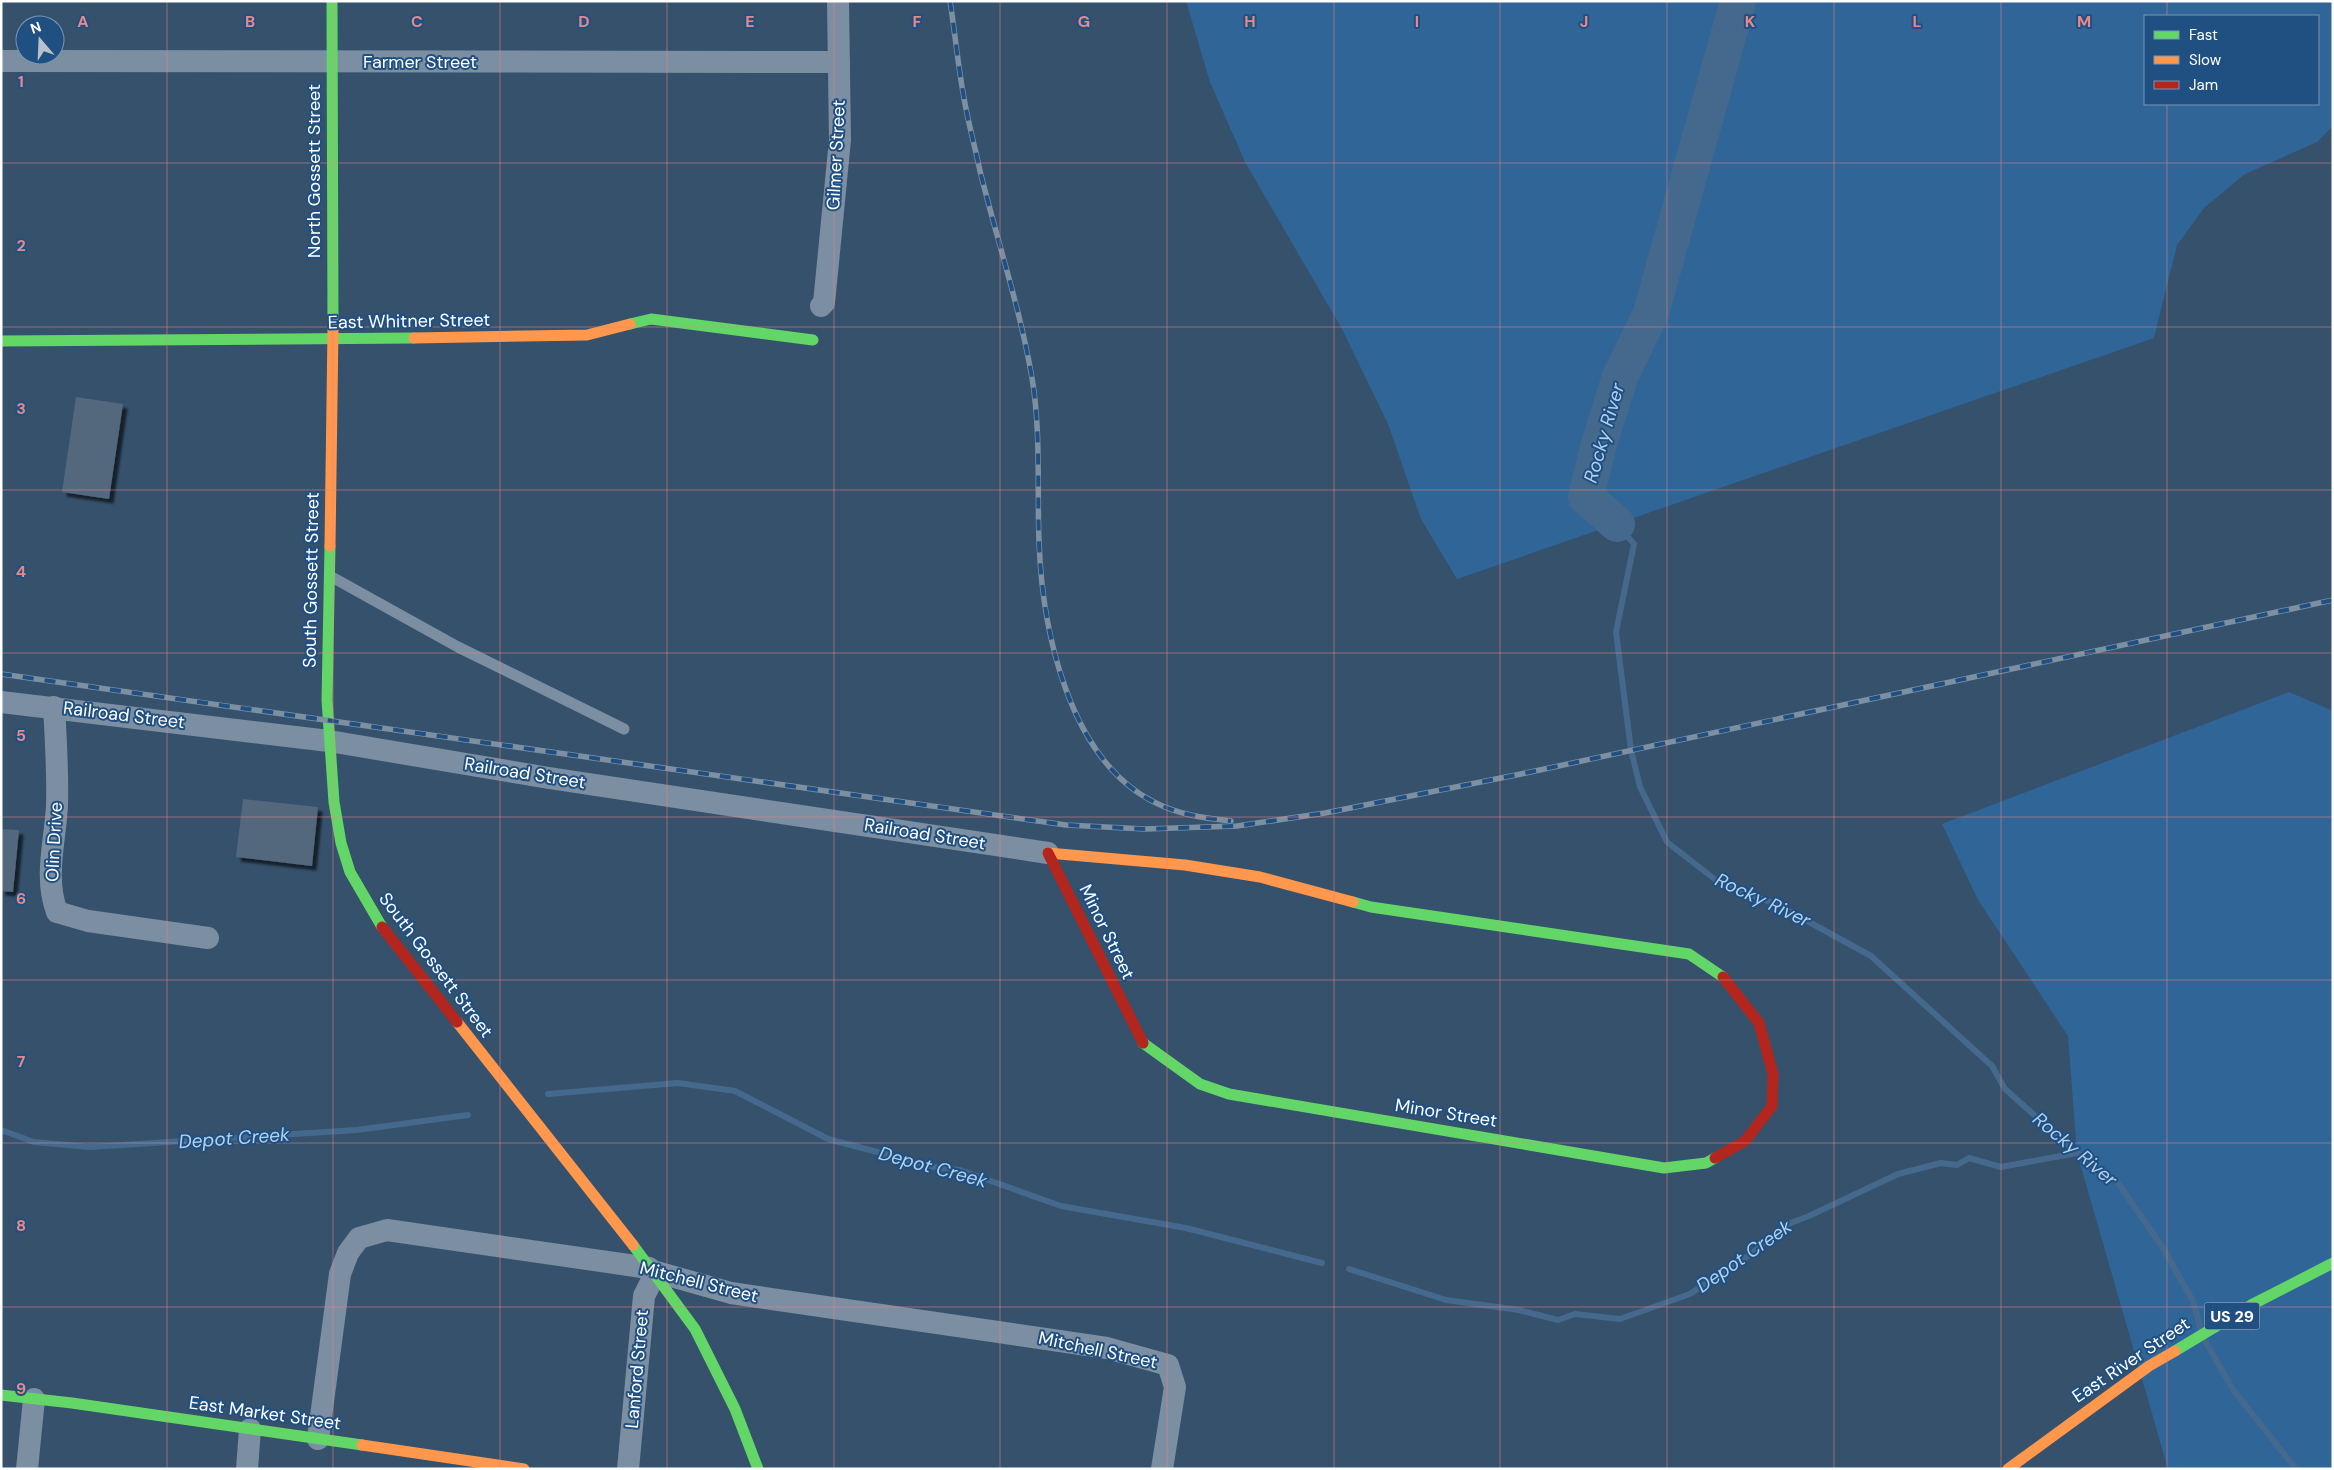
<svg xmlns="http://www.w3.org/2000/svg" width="2334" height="1470" font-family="'DM Sans',sans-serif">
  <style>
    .green { fill: #306598; fill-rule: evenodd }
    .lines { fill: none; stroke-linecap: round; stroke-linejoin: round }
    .stream { stroke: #45698c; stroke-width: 6 }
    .river { stroke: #45698c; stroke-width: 36 }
    .building { fill: #52687d; filter: url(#shadow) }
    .lane { stroke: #7c8fa2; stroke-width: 11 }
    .street { stroke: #7c8fa2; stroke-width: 22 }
    .fast { stroke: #63d668; stroke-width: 11 }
    .slow { stroke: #ff974d; stroke-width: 11 }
    .jam { stroke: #b3261e; stroke-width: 11 }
    .rail-casing { stroke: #7d90a2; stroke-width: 5.5 }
    .rail { stroke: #205082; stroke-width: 4; stroke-dasharray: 11; stroke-linecap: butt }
    .grid { fill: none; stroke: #e88989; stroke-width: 1; stroke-opacity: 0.55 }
    .labels { text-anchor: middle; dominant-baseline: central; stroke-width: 4; stroke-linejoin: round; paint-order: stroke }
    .shield { fill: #205082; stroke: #bccada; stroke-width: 1 }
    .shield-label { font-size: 16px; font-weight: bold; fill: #fff }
    .street-label { font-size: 18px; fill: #fff; stroke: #205082 }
    .water-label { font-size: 19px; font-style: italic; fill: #b2d2f0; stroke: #205082 }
    .grid-label { font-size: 16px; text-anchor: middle; font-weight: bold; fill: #e88989; stroke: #205082; stroke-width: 4; stroke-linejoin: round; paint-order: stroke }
  </style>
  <defs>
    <filter id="shadow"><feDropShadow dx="4.5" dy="4.5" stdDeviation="1" flood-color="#0009"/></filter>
  </defs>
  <rect width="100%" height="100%" fill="#36516c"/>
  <!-- green -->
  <g class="green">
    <path d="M1186 1H2333V126L2317 142 2245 174 2204 208 2177 245 2154 338 1457 579 1421 519 1388 424 1342 329 1245 162 1210 82ZM2145 16H2318V104H2145Z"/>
    <polygon points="2289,692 2333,711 2333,1469 2168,1469 2077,1153 2068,1036 1978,900 1942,824"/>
  </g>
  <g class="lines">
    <!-- stream -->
    <g class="stream">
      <polyline points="1617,524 1634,544 1616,632 1631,750 1640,787 1667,842 1717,881 1780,906 1871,956 1992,1066 2005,1089 2077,1153 2116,1180 2163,1248 2193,1301 2200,1327"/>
      <polyline points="548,1094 678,1083 735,1091 828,1139 938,1168 960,1170 1061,1206 1186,1228 1322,1263"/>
      <polyline points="1,1130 34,1142 90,1147 357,1130 468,1115"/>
      <polyline points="1349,1269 1446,1300 1519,1310 1558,1320 1575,1314 1620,1319 1690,1294 1751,1254 1788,1224 1809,1216 1898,1174 1941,1163 1957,1165 1969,1158 2001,1167 2077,1153"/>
      <polyline points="2205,1341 2234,1391 2296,1469"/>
    </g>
    <!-- river -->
    <polyline class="river" points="1617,524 1586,497 1599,444 1620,377 1651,313 1738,1"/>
  </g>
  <!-- building -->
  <g class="building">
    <polygon points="76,397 123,404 109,499 62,492"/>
    <polygon points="243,799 318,807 312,866 236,857"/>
    <polygon points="1,829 19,830 13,892 1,891"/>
  </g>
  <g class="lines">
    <!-- lane -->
    <polyline class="lane" points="330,576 458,647 624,729"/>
    <!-- street -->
    <g class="street">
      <polyline points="1,61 839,62"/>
      <polyline points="821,306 824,303 840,140 838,1"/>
      <polyline points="1,702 329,741 549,778 1048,853"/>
      <path d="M54 707C56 740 58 773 57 806 55 842 44 878 57 912L88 921 208 938"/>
      <polyline points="318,1439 340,1274 348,1253 359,1238 387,1230 649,1268 653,1271 731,1293 1107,1348 1168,1365 1175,1387 1162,1469"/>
      <polyline points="27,1469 34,1399"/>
      <polyline points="247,1469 250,1429"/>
      <polyline points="628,1469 644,1296 653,1278 653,1271"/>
    </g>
    <!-- fast -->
    <g class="fast">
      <polyline points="332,1 333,328"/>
      <polyline points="630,324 651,319 813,340"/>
      <polyline points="1,341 414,338"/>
      <polyline points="330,546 327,700 334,802 341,843 350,872 382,927"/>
      <polyline points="1353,902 1371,907 1689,954 1723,977"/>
      <polyline points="1143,1043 1200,1084 1229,1094 1664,1168 1706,1163 1715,1158"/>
      <polyline points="633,1245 695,1329 735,1409 758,1469"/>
      <polyline points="2175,1351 2253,1304 2333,1263"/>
      <polyline points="1,1395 72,1403 362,1445"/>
    </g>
    <!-- slow -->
    <g class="slow">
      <polyline points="414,338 587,335 630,324"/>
      <polyline points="330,546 333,328"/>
      <polyline points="1048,853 1185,865 1260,877 1353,902"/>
      <polyline points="457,1022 633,1245"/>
      <polyline points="362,1445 524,1469"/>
      <polyline points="2008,1469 2149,1366 2175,1351"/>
    </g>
    <!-- jam -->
    <g class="jam">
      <polyline points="1048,853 1143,1043"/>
      <polyline points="382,927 457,1022"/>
      <polyline points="1715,1158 1745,1141 1772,1106 1773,1074 1759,1023 1723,977"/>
    </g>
    <!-- rail casing -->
    <g class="rail-casing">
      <g id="rail">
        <path d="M950 1C955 33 958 66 964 98 968 122 975 147 980 171 997 240 1020 308 1032 378 1041 431 1037 488 1039 541 1042 628 1068 759 1154 802 1179 815 1204 818 1231 821"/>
        <polyline points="1,674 1066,825 1145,829 1237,826 1325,813 1521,774 2333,600"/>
      </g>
    </g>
    <!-- rail -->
    <use href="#rail" class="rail"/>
  </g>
  <!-- grid -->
  <path class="grid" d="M167 1V1469M333 1V1469M500 1V1469M667 1V1469M834 1V1469M1000 1V1469M1167 1V1469M1334 1V1469M1500 1V1469M1667 1V1469M1834 1V1469M2001 1V1469M2167 1V16M2167 104V1469M1 163H2333M1 327H2333M1 490H2333M1 653H2333M1 817H2333M1 980H2333M1 1143H2333M1 1307H2333"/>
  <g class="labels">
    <!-- shield labels -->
    <rect class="shield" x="2204.5" y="1302.5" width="55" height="27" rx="4"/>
    <g class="shield-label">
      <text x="2232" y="1316">US 29</text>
    </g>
    <!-- street labels -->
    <g class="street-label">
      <text x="420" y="62">Farmer Street</text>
      <text transform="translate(836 155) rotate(-87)">Gilmer Street</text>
      <text transform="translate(314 171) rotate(-90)">North Gossett Street</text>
      <text transform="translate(409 321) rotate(-1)">East Whitner Street</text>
      <text transform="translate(311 580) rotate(-89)">South Gossett Street</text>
      <text transform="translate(124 715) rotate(7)">Railroad Street</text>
      <text transform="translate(525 773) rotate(9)">Railroad Street</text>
      <text transform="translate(925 834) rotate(9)">Railroad Street</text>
      <text transform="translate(54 842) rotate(-87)">Olin Drive</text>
      <text transform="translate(1107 932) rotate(64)">Minor Street</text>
      <text transform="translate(436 965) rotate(53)">South Gossett Street</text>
      <text transform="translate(1446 1113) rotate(9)">Minor Street</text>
      <text transform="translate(699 1282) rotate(14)">Mitchell Street</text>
      <text transform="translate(1098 1350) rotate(12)">Mitchell Street</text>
      <text transform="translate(2131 1360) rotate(-34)">East River Street</text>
      <text transform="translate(637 1369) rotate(-85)">Lanford Street</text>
      <text transform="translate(265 1413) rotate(8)">East Market Street</text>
    </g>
    <!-- water labels -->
    <g class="water-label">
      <text transform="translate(1604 433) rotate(-74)">Rocky River</text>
      <text transform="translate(1763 900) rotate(25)">Rocky River</text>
      <text transform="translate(234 1138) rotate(-4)">Depot Creek</text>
      <text transform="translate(2075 1149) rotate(40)">Rocky River</text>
      <text transform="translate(933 1167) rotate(15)">Depot Creek</text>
      <text transform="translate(1744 1256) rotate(-35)">Depot Creek</text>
    </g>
  </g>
  <g class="grid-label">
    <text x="83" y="27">A</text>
    <text x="250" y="27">B</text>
    <text x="417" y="27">C</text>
    <text x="584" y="27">D</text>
    <text x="750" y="27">E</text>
    <text x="917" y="27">F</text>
    <text x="1084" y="27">G</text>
    <text x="1250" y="27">H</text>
    <text x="1417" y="27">I</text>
    <text x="1584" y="27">J</text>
    <text x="1750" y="27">K</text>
    <text x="1917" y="27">L</text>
    <text x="2084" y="27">M</text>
    <text x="21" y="87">1</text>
    <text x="21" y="251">2</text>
    <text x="21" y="414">3</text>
    <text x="21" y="577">4</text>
    <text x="21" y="741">5</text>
    <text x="21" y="904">6</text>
    <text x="21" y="1067">7</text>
    <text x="21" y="1231">8</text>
    <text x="21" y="1394">9</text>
  </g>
  <!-- border -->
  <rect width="2334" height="1470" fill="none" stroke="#ffffff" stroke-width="5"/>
  <!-- legend -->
  <rect x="2144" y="15" width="175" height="90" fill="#205082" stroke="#7996b4"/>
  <rect x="2154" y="31" width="25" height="8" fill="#63d668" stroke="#7996b4"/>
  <text x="2189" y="40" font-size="15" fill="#ffffff">Fast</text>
  <rect x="2154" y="56" width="25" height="8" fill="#ff974d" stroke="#7996b4"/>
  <text x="2189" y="65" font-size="15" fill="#ffffff">Slow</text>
  <rect x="2154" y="81" width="25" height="8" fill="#b3261e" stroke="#7996b4"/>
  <text x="2189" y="90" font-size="15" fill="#ffffff">Jam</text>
  <!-- north arrow -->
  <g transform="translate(40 40) rotate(341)"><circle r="24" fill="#205082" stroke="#7996b4"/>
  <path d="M0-4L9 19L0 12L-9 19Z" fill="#b9c2cc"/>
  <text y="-8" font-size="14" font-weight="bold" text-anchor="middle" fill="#ffffff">N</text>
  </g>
</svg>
